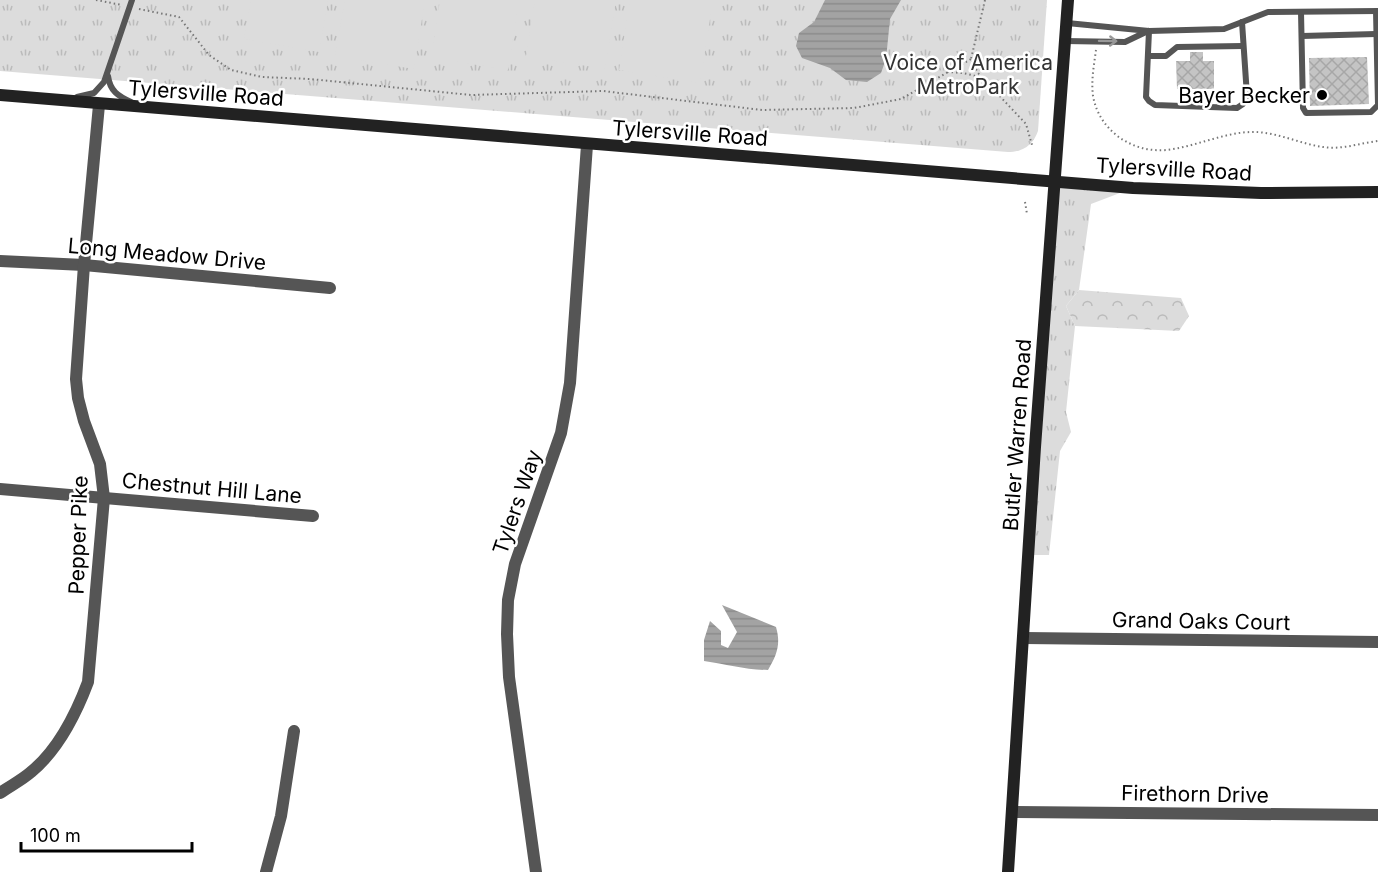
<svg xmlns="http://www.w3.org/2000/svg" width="1378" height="872" font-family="Inter,sans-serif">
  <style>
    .grass { fill: url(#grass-tufts) }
    .forest { fill: url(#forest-crowns) }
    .pitch { fill: #dcdcdc }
    .water { fill: url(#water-rules) }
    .building { fill: url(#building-cross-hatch) }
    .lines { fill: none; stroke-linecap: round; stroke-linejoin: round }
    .path { stroke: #777; stroke-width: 2; stroke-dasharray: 1.5 3; stroke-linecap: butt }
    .service { stroke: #555; stroke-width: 6 }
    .minor { stroke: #555; stroke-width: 12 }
    .secondary { stroke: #222; stroke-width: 12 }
    .oneway { stroke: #999 }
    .poi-dot { fill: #000; stroke: #fff; stroke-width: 2 }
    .labels { text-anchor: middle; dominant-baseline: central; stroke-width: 5; stroke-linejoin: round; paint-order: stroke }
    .park-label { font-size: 21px; fill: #333; stroke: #fff }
    .street-label { font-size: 21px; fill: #000; stroke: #fff }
    .poi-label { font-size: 21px; fill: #000; stroke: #fff; text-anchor: end }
  </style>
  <defs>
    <pattern id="grass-tufts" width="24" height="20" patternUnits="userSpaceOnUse" patternTransform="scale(1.5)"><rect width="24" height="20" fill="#dcdcdc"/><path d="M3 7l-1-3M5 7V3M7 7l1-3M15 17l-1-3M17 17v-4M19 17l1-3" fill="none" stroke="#bbb"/></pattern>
    <pattern id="forest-crowns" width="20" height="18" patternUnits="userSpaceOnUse" patternTransform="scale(1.5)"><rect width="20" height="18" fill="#dcdcdc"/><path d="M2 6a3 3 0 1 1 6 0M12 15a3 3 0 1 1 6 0" fill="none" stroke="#bbb"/></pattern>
    <pattern id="water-rules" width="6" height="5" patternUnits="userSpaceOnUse" patternTransform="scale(1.5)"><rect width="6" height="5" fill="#a3a3a3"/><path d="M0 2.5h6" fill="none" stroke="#8b8b8b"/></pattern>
    <pattern id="building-cross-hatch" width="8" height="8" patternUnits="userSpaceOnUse" patternTransform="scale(1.5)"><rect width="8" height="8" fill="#c4c4c4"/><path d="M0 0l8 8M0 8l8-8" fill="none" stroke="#a7a7a7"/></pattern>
  </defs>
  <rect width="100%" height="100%" fill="#fff"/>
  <!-- grass -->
  <g class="grass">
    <path d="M0 0H1047L1038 131C1033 145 1023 152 1008 152L0 71Z"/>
    <polygon points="1055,182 1133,188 1091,204 1079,290 1066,306 1075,326 1066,412 1071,432 1060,451 1049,555 1029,555"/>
  </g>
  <!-- forest -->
  <polygon class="forest" points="1079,290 1181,298 1189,316 1179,331 1075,326 1066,306"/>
  <!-- pitch -->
  <g class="pitch">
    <polygon points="251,0 328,0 319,52 244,39"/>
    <polygon points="345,0 425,0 414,69 335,56"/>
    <polygon points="440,0 519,0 508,70 431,57"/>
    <polygon points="535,0 616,0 605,69 526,56"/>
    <polygon points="630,0 713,0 700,83 619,70"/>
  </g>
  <!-- water -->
  <g class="water">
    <polygon points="825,0 901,0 890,19 886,59 881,73 867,82 846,80 830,68 802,58 796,46 799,33 814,22"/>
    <path d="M722 605 776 627C781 644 777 655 768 670 746 670 726 664 704 661V640L710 621 721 631V645L728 648 737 632Z"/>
  </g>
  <!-- building -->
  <g class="building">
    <polygon points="1190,52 1203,52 1203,61 1214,61 1214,89 1177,89 1176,61 1190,61"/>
    <polygon points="1367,57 1369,104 1310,106 1309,58"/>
  </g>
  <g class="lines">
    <!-- path -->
    <g class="path">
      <polyline points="96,0 122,5"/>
      <polyline points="985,0 971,59 978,73 1026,124 1032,145"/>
      <polyline points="139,9 179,17 209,55 231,70 262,77 310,79 471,95 603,91 762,110 854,108 901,99 971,59"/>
      <path d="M1096 50C1094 65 1091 80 1093 96 1099 130 1131 153 1166 150 1196 147 1226 131 1256 132 1279 133 1301 144 1323 147 1342 150 1360 143 1378 141"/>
      <polyline points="947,72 963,73 980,77"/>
      <polyline points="1025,202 1027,214"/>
    </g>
    <!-- service -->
    <g class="service">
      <polyline points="1301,12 1303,108 1306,113 1371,112 1378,105 1376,11"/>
      <polyline points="1067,23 1149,31 1224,29 1268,12 1378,11"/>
      <polyline points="1149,31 1146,97 1149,101 1155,105 1237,108 1243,104 1247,96 1242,22"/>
      <polyline points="1302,36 1376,34"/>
      <polyline points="1065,41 1125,42 1148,31"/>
      <polyline points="1148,56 1166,56 1177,47 1243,46"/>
      <path d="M108 76C110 91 118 96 131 102"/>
      <polyline points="77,97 94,93 104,82 132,0"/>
    </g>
    <!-- minor -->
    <g class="minor">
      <polyline points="0,261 84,265 330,288"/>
      <polyline points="0,489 313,516"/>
      <polyline points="1024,638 1378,642"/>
      <path d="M0 793C10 786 22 780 31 772 58 750 76 714 88 682L104 498 100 464 84 421 78 398 76 379 84 265 99 105"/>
      <polyline points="1012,812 1378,815"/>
      <polyline points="266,872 281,816 294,731"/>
      <polyline points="536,872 509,677 507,634 508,600 515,564 561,433 570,383 587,145"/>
    </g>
    <!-- secondary -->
    <g class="secondary">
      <polyline points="0,95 1133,188 1261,193 1378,192"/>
      <polyline points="1008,872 1035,447 1068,0"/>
    </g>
  </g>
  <!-- one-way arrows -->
  <defs><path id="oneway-shaft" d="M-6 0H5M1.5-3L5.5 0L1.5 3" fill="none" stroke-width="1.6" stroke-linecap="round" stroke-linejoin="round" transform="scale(1.5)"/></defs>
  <use class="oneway" href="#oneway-shaft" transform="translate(1108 41) rotate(1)"/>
  <!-- markers -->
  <circle class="poi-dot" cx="1322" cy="95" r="6"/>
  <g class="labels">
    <!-- park labels -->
    <g class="park-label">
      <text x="968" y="62">Voice of America<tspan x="968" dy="24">MetroPark</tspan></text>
    </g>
    <!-- street labels -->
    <g class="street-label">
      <text transform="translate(206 93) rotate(4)">Tylersville Road</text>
      <text transform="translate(690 133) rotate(4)">Tylersville Road</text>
      <text transform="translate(1174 169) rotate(3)">Tylersville Road</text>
      <text transform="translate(167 254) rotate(5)">Long Meadow Drive</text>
      <text transform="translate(1017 435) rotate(-86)">Butler Warren Road</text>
      <text transform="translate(212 488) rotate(5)">Chestnut Hill Lane</text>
      <text transform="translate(517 502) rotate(-71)">Tylers Way</text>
      <text transform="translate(78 535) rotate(-88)">Pepper Pike</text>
      <text transform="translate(1201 621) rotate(1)">Grand Oaks Court</text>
      <text transform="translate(1195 794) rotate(1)">Firethorn Drive</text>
    </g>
    <!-- poi labels -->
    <g class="poi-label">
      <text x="1310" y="95">Bayer Becker</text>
    </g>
  </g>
  <!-- scale -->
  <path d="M21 842v9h171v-9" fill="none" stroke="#000000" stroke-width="3"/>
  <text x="30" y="842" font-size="18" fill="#000000" stroke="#ffffff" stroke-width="4.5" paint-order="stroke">100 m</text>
</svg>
